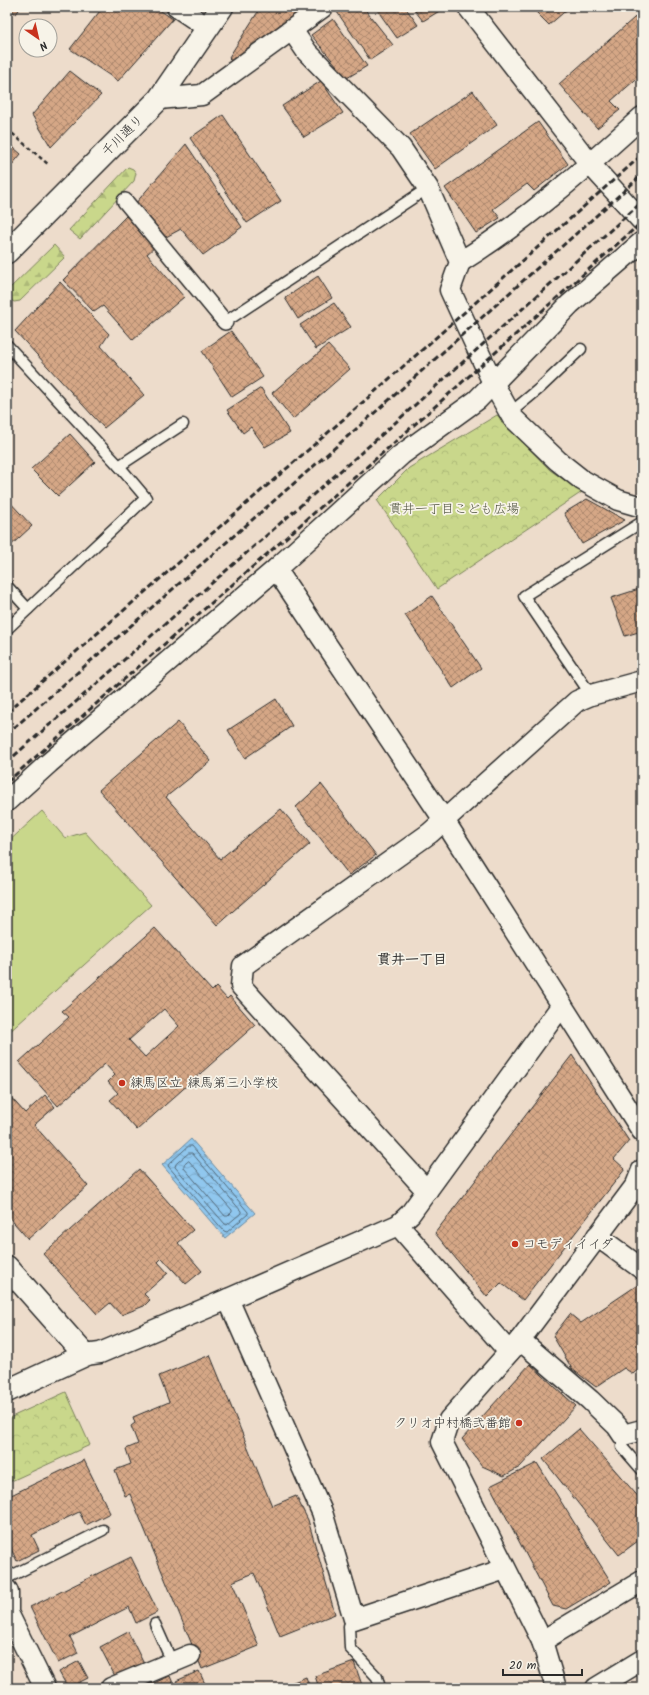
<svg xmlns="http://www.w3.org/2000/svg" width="649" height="1695" font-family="Kalam,'Klee One',sans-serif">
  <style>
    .forest { fill: url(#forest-firs); stroke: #7a815b }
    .park { fill: url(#park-crowns); stroke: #7a815b }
    .pitch { fill: #c9d78b; stroke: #7a815b }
    .water { fill: url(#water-waves); stroke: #6889a0 }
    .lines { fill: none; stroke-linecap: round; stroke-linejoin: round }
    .shore { stroke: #536979; stroke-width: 1 }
    .building { fill: url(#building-cross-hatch); stroke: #2b2b2b; fill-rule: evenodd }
    .service-casing { stroke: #2b2b2b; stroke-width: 13 }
    .pedestrian-casing { stroke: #2b2b2b; stroke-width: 18 }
    .minor-casing { stroke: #2b2b2b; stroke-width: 23 }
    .tertiary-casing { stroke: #2b2b2b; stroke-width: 25 }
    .secondary-casing { stroke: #2b2b2b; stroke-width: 25 }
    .path { stroke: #2b2b2b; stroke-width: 2.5; stroke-dasharray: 4 3; stroke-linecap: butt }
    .service { stroke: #f7f3e8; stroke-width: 10 }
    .pedestrian { stroke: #f7f3e8; stroke-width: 15 }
    .minor { stroke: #f7f3e8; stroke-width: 20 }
    .tertiary { stroke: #f7f3e8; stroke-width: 22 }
    .secondary { stroke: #f7f3e8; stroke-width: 22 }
    .rail { stroke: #2b2b2b; stroke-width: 3; stroke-dasharray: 6 3; stroke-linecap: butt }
    .poi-dot { fill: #c8321e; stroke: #f7f3e8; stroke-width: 1.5 }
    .labels { text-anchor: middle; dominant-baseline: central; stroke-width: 3.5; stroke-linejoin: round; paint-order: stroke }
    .street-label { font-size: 13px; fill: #2b2b2b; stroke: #f7f3e8 }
    .park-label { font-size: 13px; fill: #525643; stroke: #f7f3e8 }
    .poi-label { font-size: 13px; fill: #2b2b2b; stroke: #f7f3e8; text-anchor: start }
    .neighbourhood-label { font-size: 14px; font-weight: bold; fill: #2b2b2b; stroke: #f7f3e8 }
  </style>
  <defs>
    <pattern id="forest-firs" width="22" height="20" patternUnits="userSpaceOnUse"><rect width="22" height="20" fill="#c9d78b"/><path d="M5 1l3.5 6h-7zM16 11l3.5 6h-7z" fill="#adb978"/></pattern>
    <pattern id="park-crowns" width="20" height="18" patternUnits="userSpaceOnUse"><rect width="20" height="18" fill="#c9d78b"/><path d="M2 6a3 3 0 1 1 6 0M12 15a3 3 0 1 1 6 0" fill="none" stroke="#adb978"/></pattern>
    <pattern id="water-waves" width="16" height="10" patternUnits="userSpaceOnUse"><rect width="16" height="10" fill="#90c7ee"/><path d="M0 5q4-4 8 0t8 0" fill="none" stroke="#7cabcc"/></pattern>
    <pattern id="building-cross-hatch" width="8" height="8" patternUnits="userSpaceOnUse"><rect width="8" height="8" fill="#d5a786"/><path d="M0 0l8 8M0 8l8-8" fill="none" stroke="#ad886e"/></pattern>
  </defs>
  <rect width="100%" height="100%" fill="#eddccb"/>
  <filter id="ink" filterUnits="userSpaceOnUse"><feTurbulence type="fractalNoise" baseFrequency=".025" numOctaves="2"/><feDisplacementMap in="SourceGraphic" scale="8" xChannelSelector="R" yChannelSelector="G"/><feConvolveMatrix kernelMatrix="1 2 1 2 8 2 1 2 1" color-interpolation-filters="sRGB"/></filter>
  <g filter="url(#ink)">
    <!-- forest -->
    <g class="forest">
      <polygon points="128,167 133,169 136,173 134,181 80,239 69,230"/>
      <polygon points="54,245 65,257 20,301 14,302 8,298 8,290"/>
    </g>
    <!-- park -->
    <g class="park">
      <polygon points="497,415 550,470 582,492 437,589 377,500 409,468"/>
      <polygon points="66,1392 90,1445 7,1483 7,1419"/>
    </g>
    <!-- pitch -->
    <polygon class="pitch" points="42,811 65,838 85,832 151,905 7,1034 7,843"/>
    <!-- water -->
    <polygon class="water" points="191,1139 255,1213 225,1238 162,1165"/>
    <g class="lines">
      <!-- shore -->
      <g class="shore">
        <polygon points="189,1146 192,1146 248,1212 248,1214 227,1232 224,1231 168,1166 169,1164"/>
        <polygon points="189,1153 192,1153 241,1211 241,1213 227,1225 225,1224 175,1167 176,1164"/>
        <polygon points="189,1161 232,1210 232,1212 228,1216 225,1216 184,1168 184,1165"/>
      </g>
    </g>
    <!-- building -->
    <g class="building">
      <polygon points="7,7 21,7 16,14"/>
      <polygon points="103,7 155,7 173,19 118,81 70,49"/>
      <polygon points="261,7 306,7 233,61 230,60 229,57"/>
      <polygon points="343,7 363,7 393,45 370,60 337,12"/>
      <polygon points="375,7 405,7 418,25 397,38"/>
      <polygon points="412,7 446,7 423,21"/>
      <polygon points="531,7 570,7 549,25"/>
      <polygon points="642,11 642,74 611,101 620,110 597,128 559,84"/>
      <polygon points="333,19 367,66 347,78 311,35"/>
      <polygon points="70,71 101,95 51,147 32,115"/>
      <polygon points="321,81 343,113 304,137 282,106"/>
      <polygon points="473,91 497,125 435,169 410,134"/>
      <polygon points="223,115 281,201 247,223 190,138"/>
      <polygon points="538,122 568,164 534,191 527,184 493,209 500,218 476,233 445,188"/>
      <polygon points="7,142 21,154 7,171"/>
      <polygon points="186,144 242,227 203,255 181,229 166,237 135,204"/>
      <polygon points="126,216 155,247 147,254 184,297 133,340 103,306 94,312 63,280"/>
      <polygon points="318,276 332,298 298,319 285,298"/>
      <polygon points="60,282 109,334 101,346 144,395 104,428 15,331"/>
      <polygon points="334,303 351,327 316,349 300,325"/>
      <polygon points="231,331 263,377 232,397 202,351"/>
      <polygon points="328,345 350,369 293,419 272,393"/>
      <polygon points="261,388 290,433 265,447 251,427 243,433 227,410"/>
      <polygon points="70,434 95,462 58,496 31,469"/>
      <polygon points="7,499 32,526 7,549"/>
      <polygon points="587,499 625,520 582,544 564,513"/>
      <polygon points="642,588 642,631 625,636 611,598"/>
      <polygon points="432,596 481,668 453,688 405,615"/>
      <polygon points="276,699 292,726 245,758 228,730"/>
      <polygon points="178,722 211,761 166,797 220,859 281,809 310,844 217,925 99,790"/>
      <polygon points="321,784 376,855 349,875 296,807"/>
      <path d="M155 928 212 991 216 987 227 999 230 996 255 1025 137 1130 110 1100 118 1093 108 1082 115 1075 105 1064 58 1106 19 1062 69 1017 62 1011ZM164 1009 179 1026 145 1057 129 1040Z"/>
      <polygon points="572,1055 629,1141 614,1159 625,1169 523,1300 501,1283 487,1297 435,1233"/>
      <polygon points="7,1093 25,1113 45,1095 55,1107 34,1125 88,1186 28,1239 7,1215"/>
      <polygon points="139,1169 193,1230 178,1243 202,1271 186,1284 162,1258 158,1262 168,1273 144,1294 150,1300 144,1306 121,1315 110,1303 97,1314 43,1254"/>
      <polygon points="639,1284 642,1288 642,1366 633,1374 624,1368 596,1387 572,1369 553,1336 570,1314 581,1323"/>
      <polygon points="210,1355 272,1506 296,1496 308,1520 335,1614 280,1636 254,1573 232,1582 259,1646 202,1669 130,1494 125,1496 115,1470 131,1464 126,1449 138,1444 131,1426 135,1423 133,1417 169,1402 159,1376"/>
      <polygon points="530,1364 576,1406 520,1467 504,1476 482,1466 462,1439"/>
      <polygon points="579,1429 642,1501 642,1538 619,1555 543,1459"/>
      <polygon points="84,1460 110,1513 86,1525 79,1512 32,1535 39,1550 17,1561 7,1541 7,1497"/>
      <polygon points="537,1463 611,1582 566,1609 553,1606 490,1486"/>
      <polygon points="131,1557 158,1612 136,1623 129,1607 70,1637 78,1653 58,1663 30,1607"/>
      <polygon points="128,1632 144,1664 116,1678 100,1647"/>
      <polygon points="79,1661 88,1678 68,1688 59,1672"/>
      <polygon points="354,1662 363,1688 319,1688 315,1676"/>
      <polygon points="199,1671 207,1688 179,1688 176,1681"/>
      <polygon points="170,1676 175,1688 142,1688"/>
      <polygon points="306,1677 310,1688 293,1688 291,1683"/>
    </g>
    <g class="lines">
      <!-- service casing -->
      <g class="service-casing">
        <g id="service">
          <polyline points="225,322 428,188"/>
          <polyline points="7,345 119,466 146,498 7,629"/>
          <polyline points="510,413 540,388 581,349"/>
          <polyline points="119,466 183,424"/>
          <polyline points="7,586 28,609"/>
          <polyline points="591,695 524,596 642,522"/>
          <polyline points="623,1435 622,1447 642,1470"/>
          <polyline points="7,1578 103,1530"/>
          <polyline points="354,1619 349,1626 350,1648 377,1677 380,1688"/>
          <polyline points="155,1624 172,1662"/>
        </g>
      </g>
      <!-- pedestrian casing -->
      <g class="pedestrian-casing">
        <polyline id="pedestrian" points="125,201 225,322"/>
      </g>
      <!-- minor casing -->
      <g class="minor-casing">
        <g id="minor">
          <polyline points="177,7 208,28"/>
          <polyline points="468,7 590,164 642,221"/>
          <polyline points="292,30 307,52 401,148 428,188 460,262 450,290 493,383 512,417 558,461 582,480 618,500 642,507"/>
          <polyline points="159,99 202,95 323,7"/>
          <path d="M460 262C526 221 585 169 642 117"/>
          <polyline points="276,569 444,820 642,1131"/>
          <polyline points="7,801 49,763 276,569 401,455 477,400 570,304 642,242"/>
          <polyline points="427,1191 241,986 243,966 430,833 577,701 591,695 642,681"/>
          <polyline points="398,1225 509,1352"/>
          <polyline points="597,1236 642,1269"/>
          <polyline points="228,1299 322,1512 354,1619 505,1569"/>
          <polyline points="520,1340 590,1400 617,1426 623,1435 642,1430"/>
          <polyline points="85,1355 100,1353 228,1299 398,1225 410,1214 562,1005"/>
          <polyline points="7,1590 8,1593 8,1613 45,1688"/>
          <polyline points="542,1641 642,1581"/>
          <polyline points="111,1688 190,1655"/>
          <polyline points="556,1688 542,1641 442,1442 449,1420 520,1340 636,1185 642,1170"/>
          <polyline points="596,1688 642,1660"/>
        </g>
      </g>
      <!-- tertiary casing -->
      <g class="tertiary-casing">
        <polyline id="tertiary" points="7,1267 85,1355 7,1391"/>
      </g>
      <!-- secondary casing -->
      <g class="secondary-casing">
        <polyline id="secondary" points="7,252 159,99 222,7"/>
      </g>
      <!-- path -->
      <polyline class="path" points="7,129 49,165"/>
      <!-- service -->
      <use href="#service" class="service"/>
      <!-- pedestrian -->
      <use href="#pedestrian" class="pedestrian"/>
      <!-- minor -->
      <use href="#minor" class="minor"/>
      <!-- tertiary -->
      <use href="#tertiary" class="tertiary"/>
      <!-- secondary -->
      <use href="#secondary" class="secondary"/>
      <!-- rail -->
      <g class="rail">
        <polyline points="7,712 362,403 642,155"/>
        <polyline points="7,734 371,416 642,175"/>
        <polyline points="7,762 386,431 642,202"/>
        <polyline points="7,782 395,442 642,222"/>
      </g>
    </g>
  </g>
  <!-- markers -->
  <g class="poi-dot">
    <circle cx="122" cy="1083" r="4"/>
    <circle cx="515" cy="1244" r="4"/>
    <circle cx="519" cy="1423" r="4"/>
  </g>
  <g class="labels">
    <!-- street labels -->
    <g class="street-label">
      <text transform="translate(123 136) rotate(-45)">千川通り</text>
    </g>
    <!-- park labels -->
    <g class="park-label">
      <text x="454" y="509">貫井一丁目こども広場</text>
    </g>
    <!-- poi labels -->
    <g class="poi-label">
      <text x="130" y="1083">練馬区立 練馬第三小学校</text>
      <text x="523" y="1244">コモディイイダ</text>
      <text x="511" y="1423" text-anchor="end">クリオ中村橋弐番館</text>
    </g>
    <!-- neighbourhood labels -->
    <g class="neighbourhood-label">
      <text x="412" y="960">貫井一丁目</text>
    </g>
  </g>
  <!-- margin -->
  <rect width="649" height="1695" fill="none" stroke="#f7f3e8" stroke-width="24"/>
  <rect x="12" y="12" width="625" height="1671" fill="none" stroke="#2b2b2b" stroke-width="1.5" filter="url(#ink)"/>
  <!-- north arrow -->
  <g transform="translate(38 38) rotate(146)"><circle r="19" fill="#f7f3e8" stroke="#a5a39c"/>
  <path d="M0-3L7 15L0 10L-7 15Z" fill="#c8321e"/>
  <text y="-6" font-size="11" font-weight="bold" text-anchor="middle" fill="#2b2b2b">N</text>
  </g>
  <!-- scale -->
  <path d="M503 1669v6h79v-6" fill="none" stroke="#2b2b2b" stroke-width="2"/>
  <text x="509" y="1669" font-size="12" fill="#2b2b2b" stroke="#f7f3e8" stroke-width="3" paint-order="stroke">20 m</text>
</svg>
